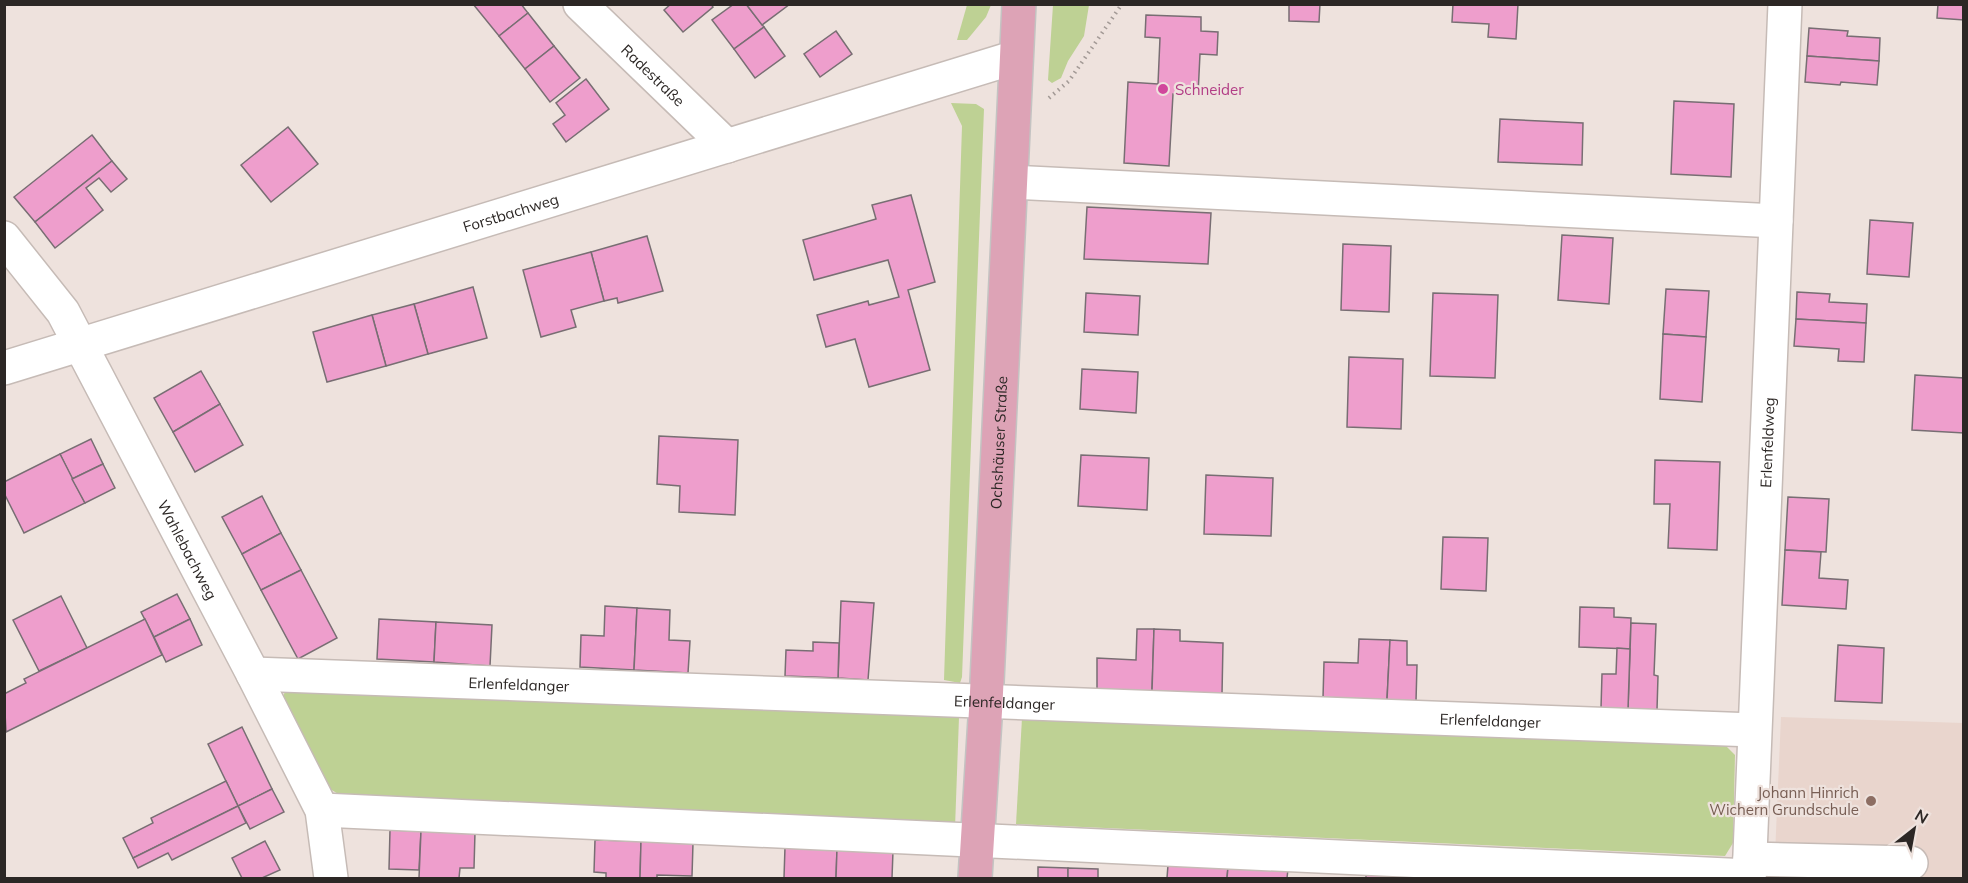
<svg xmlns="http://www.w3.org/2000/svg" width="1968" height="883" font-family="Mulish,sans-serif">
  <style>
    .built { fill: #e9d5cd }
    .green { fill: #bed194 }
    .building { fill: #ee9ecc; stroke: #786e73; stroke-width: 1.5 }
    .lines { fill: none; stroke-linecap: round; stroke-linejoin: round }
    .minor-casing { stroke: #c6bbb6; stroke-width: 36 }
    .major-casing { stroke: #c4c3c2; stroke-width: 36 }
    .path { stroke: #a39a96; stroke-width: 4; stroke-dasharray: 1.5 4.5; stroke-linecap: butt }
    .minor { stroke: #fff; stroke-width: 33 }
    .major { stroke: #dda3b6; stroke-width: 33 }
    .hotel-dot { fill: #d1479c; stroke: #eee2dd; stroke-width: 2 }
    .education-dot { fill: #8d6e63; stroke: #eee2dd; stroke-width: 2 }
    .labels { text-anchor: middle; dominant-baseline: central; stroke-width: 4.5; stroke-linejoin: round; paint-order: stroke }
    .street-label { font-size: 15px; fill: #2c2725; stroke: #eee2dd }
    .hotel-label { font-size: 15px; fill: #b23c85; stroke: #eee2dd; text-anchor: start }
    .education-label { font-size: 15px; fill: #785e54; stroke: #eee2dd; text-anchor: end }
  </style>
  <rect width="100%" height="100%" fill="#eee2dd"/>
  <!-- built -->
  <polygon class="built" points="1781,717 1963,723 1963,878 1774,878"/>
  <!-- green -->
  <g class="green">
    <polygon points="967,5 991,5 986,17 967,40 957,40"/>
    <polygon points="1053,5 1089,5 1084,36 1068,61 1061,78 1052,83 1048,80"/>
    <polygon points="951,103 976,104 984,109 962,677 960,683 944,680 962,126"/>
    <polygon points="287,688 657,699 959,717 955,828 343,797 327,787 282,698"/>
    <polygon points="1022,718 1724,744 1735,755 1733,843 1725,856 1016,824"/>
  </g>
  <!-- building -->
  <g class="building">
    <polygon points="473,4 521,4 528,13 499,36"/>
    <polygon points="671,4 711,4 713,7 683,32 664,10"/>
    <polygon points="734,4 746,4 764,27 734,49 712,20"/>
    <polygon points="746,4 790,4 762,25"/>
    <polygon points="1289,4 1320,4 1319,22 1289,21"/>
    <polygon points="1453,4 1518,4 1516,39 1488,37 1489,24 1452,22"/>
    <polygon points="1938,4 1964,4 1964,20 1937,18"/>
    <polygon points="528,13 554,46 525,69 499,36"/>
    <polygon points="1146,15 1201,17 1201,31 1218,32 1217,55 1200,54 1198,95 1173,94 1169,166 1124,163 1128,82 1158,84 1160,38 1145,37"/>
    <polygon points="764,27 785,56 755,78 734,49"/>
    <polygon points="1809,28 1848,31 1847,36 1880,38 1879,61 1807,56"/>
    <polygon points="836,31 852,54 820,77 804,54"/>
    <polygon points="554,46 580,78 550,102 525,69"/>
    <polygon points="1807,56 1879,61 1877,85 1841,82 1840,85 1805,82"/>
    <polygon points="586,79 609,109 566,142 553,124 565,115 556,103"/>
    <polygon points="1674,101 1734,104 1731,177 1671,174"/>
    <polygon points="1500,119 1583,123 1582,165 1498,162"/>
    <polygon points="288,127 318,164 271,202 241,165"/>
    <polygon points="92,135 112,161 35,222 14,197"/>
    <polygon points="112,161 127,179 111,192 99,178 86,188 103,210 55,248 35,222"/>
    <polygon points="911,195 935,282 908,290 930,370 869,387 855,339 826,347 817,315 868,301 869,305 899,297 888,260 814,280 803,240 876,219 872,205"/>
    <polygon points="1087,207 1211,213 1208,264 1084,259"/>
    <polygon points="1870,220 1913,223 1909,277 1867,274"/>
    <polygon points="1562,235 1613,238 1609,304 1558,300"/>
    <polygon points="647,236 663,291 618,303 617,298 604,301 591,252"/>
    <polygon points="1343,244 1391,246 1389,312 1341,310"/>
    <polygon points="591,252 604,301 571,310 576,327 541,337 523,270"/>
    <polygon points="473,287 487,338 428,354 414,304"/>
    <polygon points="1666,289 1709,291 1706,337 1663,334"/>
    <polygon points="1797,292 1830,294 1829,302 1867,304 1866,323 1796,319"/>
    <polygon points="1086,293 1140,296 1138,335 1084,332"/>
    <polygon points="1433,293 1498,295 1495,378 1430,376"/>
    <polygon points="414,304 428,354 386,366 372,315"/>
    <polygon points="372,315 386,366 327,382 313,332"/>
    <polygon points="1796,319 1866,323 1864,362 1838,361 1839,349 1794,346"/>
    <polygon points="1663,334 1706,337 1702,402 1660,399"/>
    <polygon points="1349,357 1403,359 1401,429 1347,427"/>
    <polygon points="1082,369 1138,372 1136,413 1080,409"/>
    <polygon points="201,371 220,404 173,432 154,398"/>
    <polygon points="1915,375 1964,378 1964,433 1912,430"/>
    <polygon points="220,404 243,445 195,472 173,432"/>
    <polygon points="659,436 738,440 735,515 679,512 680,486 657,484"/>
    <polygon points="91,439 103,464 72,479 60,454"/>
    <polygon points="60,454 85,503 24,533 4,493 4,482"/>
    <polygon points="1081,455 1149,458 1147,510 1078,506"/>
    <polygon points="1655,460 1720,462 1717,550 1668,548 1670,504 1654,504"/>
    <polygon points="103,464 115,488 85,503 72,479"/>
    <polygon points="1206,475 1273,478 1271,536 1204,534"/>
    <polygon points="262,496 281,533 242,554 222,517"/>
    <polygon points="1788,497 1829,499 1826,552 1785,550"/>
    <polygon points="281,533 301,570 261,590 242,554"/>
    <polygon points="1443,537 1488,538 1486,591 1441,589"/>
    <polygon points="1785,550 1821,552 1819,578 1848,580 1846,609 1782,605"/>
    <polygon points="301,570 337,638 298,659 261,590"/>
    <polygon points="177,594 190,619 154,637 141,612"/>
    <polygon points="61,596 87,648 39,671 13,620"/>
    <polygon points="841,601 874,603 868,680 838,678"/>
    <polygon points="605,606 637,608 634,670 580,667 581,635 604,636"/>
    <polygon points="1580,607 1614,608 1614,617 1631,618 1630,649 1579,647"/>
    <polygon points="637,608 670,610 669,640 690,641 688,673 634,670"/>
    <polygon points="145,619 162,655 6,732 4,694 26,683 24,679"/>
    <polygon points="190,619 202,645 166,662 154,637"/>
    <polygon points="379,619 436,622 434,662 377,659"/>
    <polygon points="436,622 492,625 490,666 434,662"/>
    <polygon points="1631,623 1656,624 1654,675 1658,676 1657,710 1628,709"/>
    <polygon points="1137,629 1154,629 1152,691 1097,690 1097,658 1136,660"/>
    <polygon points="1154,629 1180,630 1180,641 1223,643 1222,694 1152,691"/>
    <polygon points="1359,639 1390,640 1387,700 1323,698 1324,662 1358,663"/>
    <polygon points="1390,640 1407,641 1407,665 1417,665 1416,701 1387,700"/>
    <polygon points="813,642 839,643 838,678 785,676 786,650 813,651"/>
    <polygon points="1838,645 1884,648 1882,703 1835,701"/>
    <polygon points="1617,648 1630,649 1628,709 1601,708 1602,674 1616,674"/>
    <polygon points="242,727 272,789 238,806 208,744"/>
    <polygon points="226,781 238,806 133,858 123,838 153,823 151,818"/>
    <polygon points="272,789 284,812 250,829 238,806"/>
    <polygon points="238,806 246,823 172,860 168,853 138,868 133,858"/>
    <polygon points="390,830 421,831 419,870 389,869"/>
    <polygon points="421,831 475,832 474,868 460,868 459,878 419,878"/>
    <polygon points="595,840 641,841 640,878 606,878 606,873 594,872"/>
    <polygon points="265,841 280,870 262,878 242,878 232,858"/>
    <polygon points="641,841 693,843 692,876 657,875 657,878 640,878"/>
    <polygon points="785,847 837,849 836,878 784,878"/>
    <polygon points="837,849 893,851 892,878 836,878"/>
    <polygon points="1168,865 1228,867 1227,878 1167,878"/>
    <polygon points="1038,867 1068,868 1068,878 1038,878"/>
    <polygon points="1228,867 1288,869 1287,878 1227,878"/>
    <polygon points="1068,868 1098,869 1098,878 1068,878"/>
    <polygon points="1366,871 1433,873 1433,878 1366,878"/>
  </g>
  <g class="lines">
    <!-- minor casing -->
    <g class="minor-casing">
      <g id="minor">
        <path id="s1" d="M580 4 727 146"/>
        <polyline points="1011,182 1776,221"/>
        <path id="s2" d="M4 238 63 312 253 674 322 810 331 878"/>
        <path id="s3" d="M4 368 1016 57"/>
        <path id="s4" d="M253 674 1754 730"/>
        <polyline points="322,810 1749,876"/>
        <polyline points="1750,859 1911,863"/>
        <path id="s5" d="M1749 878 1785 4"/>
      </g>
    </g>
    <!-- major casing -->
    <g class="major-casing">
      <g id="major">
        <path id="s6" d="M975 878 986 703 1019 4"/>
      </g>
    </g>
    <!-- path -->
    <polyline class="path" points="1049,98 1069,81 1122,4"/>
    <!-- minor -->
    <use href="#minor" class="minor"/>
    <!-- major -->
    <use href="#major" class="major"/>
  </g>
  <!-- markers -->
  <circle class="hotel-dot" cx="1163" cy="89" r="6"/>
  <circle class="education-dot" cx="1871" cy="801" r="6"/>
  <g class="labels">
    <!-- street labels -->
    <g class="street-label">
      <text stroke="none"><textPath href="#s1" startOffset="102">Radestraße</textPath></text>
      <text stroke="none"><textPath href="#s3" startOffset="530">Forstbachweg</textPath></text>
      <text stroke="none"><textPath href="#s6" startOffset="436">Ochshäuser Straße</textPath></text>
      <text stroke="none"><textPath href="#s5" startOffset="436">Erlenfeldweg</textPath></text>
      <text stroke="none"><textPath href="#s2" startOffset="363">Wahlebachweg</textPath></text>
      <text stroke="none"><textPath href="#s4" startOffset="266">Erlenfeldanger</textPath></text>
      <text stroke="none"><textPath href="#s4" startOffset="752">Erlenfeldanger</textPath></text>
      <text stroke="none"><textPath href="#s4" startOffset="1238">Erlenfeldanger</textPath></text>
    </g>
    <!-- hotel labels -->
    <g class="hotel-label">
      <text x="1175" y="89">Schneider</text>
    </g>
    <!-- education labels -->
    <g class="education-label">
      <text x="1859" y="792">Johann Hinrich<tspan x="1859" dy="17">Wichern Grundschule</tspan></text>
    </g>
  </g>
  <!-- border -->
  <rect width="1968" height="883" fill="none" stroke="#2c2725" stroke-width="12"/>
  <!-- north arrow -->
  <g transform="translate(1914 829) rotate(31)" stroke="#eee2dd" stroke-width="4.5" paint-order="stroke">
  <path d="M0-4.5L10 22L0 15L-10 22Z" fill="#2c2725"/>
  <text y="-9" font-size="16" font-weight="bold" text-anchor="middle" fill="#2c2725">N</text>
  </g>
</svg>
